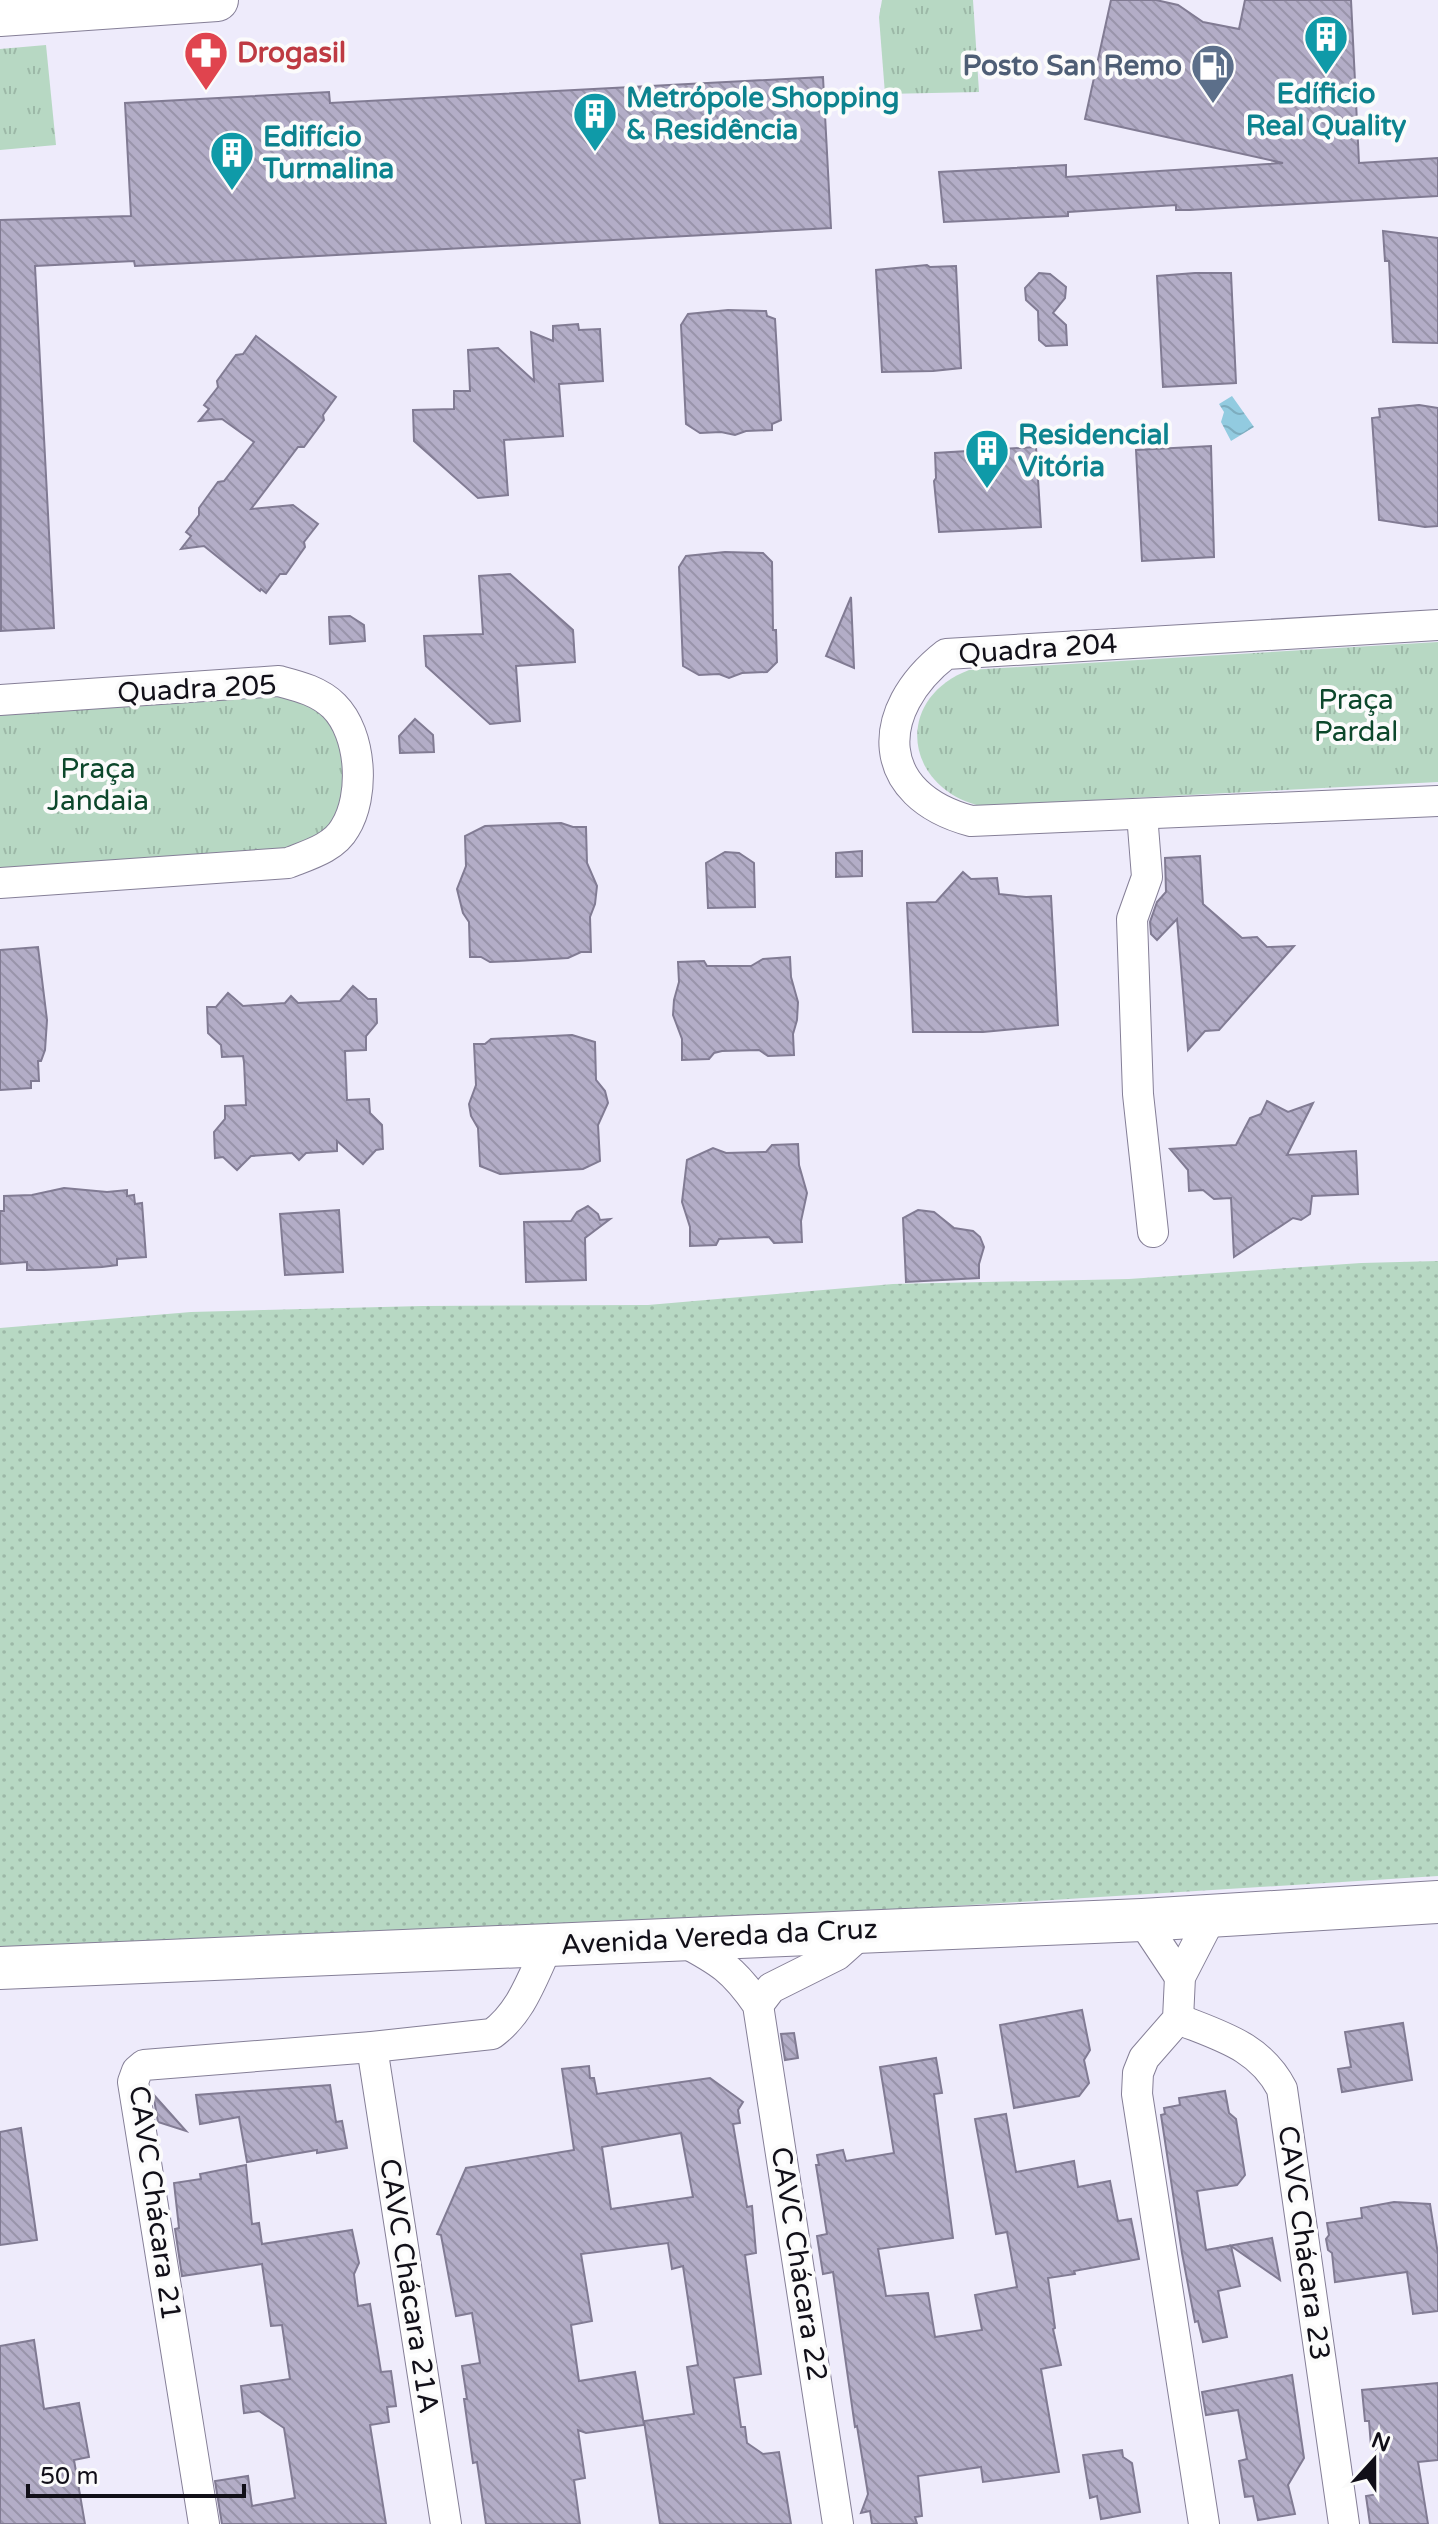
<svg xmlns="http://www.w3.org/2000/svg" width="1438" height="2524" font-family="'Varela Round',sans-serif">
  <style>
    .grass { fill: url(#grass-dots) }
    .park { fill: url(#park-tufts) }
    .water { fill: url(#water-waves) }
    .building { fill: url(#building-back-hatch); stroke: #817b93; stroke-width: 2; fill-rule: evenodd }
    .lines { fill: none; stroke-linecap: round; stroke-linejoin: round }
    .street-casing { stroke: #857f97; stroke-width: 32 }
    .secondary-casing { stroke: #857f97; stroke-width: 44 }
    .street { stroke: #fff; stroke-width: 30 }
    .secondary { stroke: #fff; stroke-width: 42 }
    .labels { text-anchor: middle; dominant-baseline: central; stroke-width: 8; stroke-linejoin: round; paint-order: stroke }
    .health-label { font-size: 28px; font-weight: bold; fill: #be3a42; stroke: #fbfbfb; text-anchor: start }
    .service-label { font-size: 28px; font-weight: bold; fill: #4e5e75; stroke: #fbfbfb; text-anchor: end }
    .culture-label { font-size: 28px; font-weight: bold; fill: #0d838f; stroke: #fbfbfb; text-anchor: start }
    .street-label { font-size: 28px; fill: #110f18; stroke: #fbfbfb }
    .park-label { font-size: 28px; fill: #0c472b; stroke: #fbfbfb }
  </style>
  <defs>
    <pattern id="grass-dots" width="8" height="8" patternUnits="userSpaceOnUse" patternTransform="scale(2)"><rect width="8" height="8" fill="#b7d8c3"/><path d="M2 2h.1M6 6h.1" fill="none" stroke="#9cb8a7" stroke-width="1.8" stroke-linecap="round"/></pattern>
    <pattern id="park-tufts" width="24" height="20" patternUnits="userSpaceOnUse" patternTransform="scale(2)"><rect width="24" height="20" fill="#b7d8c3"/><path d="M3 7l-1-3M5 7V3M7 7l1-3M15 17l-1-3M17 17v-4M19 17l1-3" fill="none" stroke="#9cb8a7"/></pattern>
    <pattern id="water-waves" width="16" height="10" patternUnits="userSpaceOnUse" patternTransform="scale(2)"><rect width="16" height="10" fill="#92cbe0"/><path d="M0 5q4-4 8 0t8 0" fill="none" stroke="#7dadbf"/></pattern>
    <pattern id="building-back-hatch" width="6" height="6" patternUnits="userSpaceOnUse" patternTransform="scale(2)"><rect width="6" height="6" fill="#b3adc7"/><path d="M-1 5l2 2M0 0l6 6M5-1l2 2" fill="none" stroke="#9994aa"/></pattern>
  </defs>
  <rect width="100%" height="100%" fill="#eeebfb"/>
  <!-- grass -->
  <polygon class="grass" points="1438,1261 1438,1876 455,1937 0,1950 0,1328 191,1312 422,1306 648,1305 893,1284 1129,1279 1361,1263"/>
  <!-- park -->
  <g class="park">
    <polygon points="882,0 973,0 979,92 885,94 879,17"/>
    <polygon points="46,45 56,145 0,150 0,49"/>
    <path d="M1438 642V782L980 806C904 787 893 699 969 670Z"/>
    <polygon points="308,689 358,763 324,848 0,883 0,700"/>
  </g>
  <!-- water -->
  <polygon class="water" points="1232,396 1254,427 1231,441 1221,422 1224,412 1219,404"/>
  <!-- building -->
  <g class="building">
    <polygon points="1111,0 1156,0 1178,5 1203,22 1239,29 1245,0 1351,0 1359,163 1438,158 1438,196 1190,210 1176,210 1176,205 1068,212 1068,216 944,222 939,172 1066,165 1066,177 1283,163 1085,119"/>
    <polygon points="823,77 831,228 135,266 134,261 35,266 54,628 1,631 0,220 131,216 125,103 329,92 330,103"/>
    <polygon points="1383,231 1438,238 1438,343 1393,342 1389,261 1385,261"/>
    <polygon points="927,265 930,267 956,266 961,368 933,371 882,372 876,270"/>
    <polygon points="1039,273 1050,274 1066,287 1065,298 1053,313 1066,325 1067,345 1046,346 1039,340 1038,311 1026,300 1025,288"/>
    <polygon points="1195,273 1231,273 1236,383 1163,387 1157,276"/>
    <polygon points="728,310 766,311 767,316 775,319 781,420 772,424 772,430 746,431 735,435 721,432 700,433 686,424 681,325 688,314"/>
    <polygon points="578,324 579,330 600,329 603,381 559,384 563,436 504,440 508,495 478,498 414,441 413,410 454,409 454,391 470,391 468,350 498,348 534,381 531,332 553,341 553,326"/>
    <polygon points="256,336 336,397 323,415 324,420 304,447 298,447 251,509 293,505 318,524 304,542 305,547 286,574 280,574 266,593 261,589 260,591 204,546 181,549 191,536 186,532 199,515 199,508 218,482 224,481 254,442 222,419 199,421 209,409 204,405 218,387 217,381 236,355 243,354"/>
    <polygon points="1419,405 1438,408 1438,526 1425,527 1379,520 1372,418 1380,417 1379,409"/>
    <polygon points="1211,446 1214,557 1142,561 1136,450"/>
    <polygon points="1036,447 1041,527 939,532 934,481 936,478 935,453"/>
    <polygon points="725,552 763,553 772,562 773,630 776,630 777,662 767,672 742,673 729,678 719,674 699,675 683,666 679,567 686,556"/>
    <polygon points="510,574 573,630 575,662 516,666 520,721 490,724 426,666 424,636 483,634 479,576"/>
    <polygon points="851,597 854,668 826,656"/>
    <polygon points="350,616 364,625 365,641 330,644 329,617"/>
    <polygon points="415,719 433,735 434,752 400,753 399,736"/>
    <polygon points="561,823 573,827 586,827 587,863 597,886 595,904 590,917 591,952 581,952 568,958 517,961 490,962 481,957 470,957 469,922 463,913 457,889 466,866 465,836 485,826"/>
    <polygon points="862,851 862,876 836,877 836,853"/>
    <polygon points="725,852 739,853 754,863 755,907 708,908 706,863"/>
    <polygon points="1200,856 1203,904 1242,938 1257,937 1267,947 1294,946 1219,1030 1205,1031 1188,1050 1177,919 1157,940 1151,934 1150,922 1157,902 1166,892 1165,858"/>
    <polygon points="963,872 971,879 997,878 999,894 1026,897 1051,896 1058,1025 983,1032 913,1032 907,903 936,902"/>
    <polygon points="38,947 47,1020 45,1050 41,1061 38,1061 39,1081 31,1081 31,1088 0,1090 0,950"/>
    <polygon points="790,957 791,977 798,1002 797,1020 793,1034 794,1055 768,1056 759,1050 722,1051 714,1053 709,1059 682,1060 682,1039 673,1015 674,1000 679,982 678,962 704,961 707,966 751,966 763,959"/>
    <polygon points="353,986 368,999 376,999 377,1023 366,1036 366,1050 345,1051 347,1100 369,1099 370,1113 382,1125 383,1149 376,1150 363,1164 337,1141 337,1151 306,1153 299,1160 292,1153 251,1156 237,1170 223,1157 215,1158 214,1132 225,1119 225,1106 246,1105 244,1062 243,1056 222,1057 221,1045 208,1033 207,1007 216,1007 228,993 243,1006 285,1003 291,996 298,1003 340,1001"/>
    <polygon points="572,1035 595,1042 596,1080 605,1091 608,1103 598,1125 600,1161 583,1169 500,1174 480,1166 478,1128 471,1116 469,1104 476,1085 474,1044 485,1044 491,1039"/>
    <polygon points="1267,1101 1288,1112 1313,1103 1287,1155 1356,1151 1358,1194 1312,1196 1310,1214 1301,1220 1293,1218 1234,1257 1231,1198 1214,1199 1203,1190 1189,1191 1188,1170 1170,1149 1236,1145 1250,1118 1261,1114"/>
    <polygon points="798,1144 799,1165 807,1193 801,1221 802,1242 774,1243 769,1237 719,1239 716,1245 690,1246 690,1227 682,1202 687,1160 713,1148 726,1153 766,1152 772,1145"/>
    <polygon points="64,1188 107,1192 127,1190 127,1196 134,1195 135,1204 142,1203 146,1257 117,1259 117,1265 102,1267 44,1270 27,1270 27,1262 0,1264 0,1211 4,1211 4,1196 32,1195"/>
    <polygon points="588,1206 598,1214 600,1220 610,1219 585,1238 586,1280 526,1282 524,1222 571,1221 577,1212"/>
    <polygon points="339,1210 343,1272 285,1275 280,1214"/>
    <polygon points="918,1210 934,1212 954,1228 973,1231 980,1237 984,1247 979,1264 979,1278 906,1282 903,1218"/>
    <polygon points="1082,2010 1090,2050 1084,2060 1089,2083 1079,2096 1014,2108 1000,2025"/>
    <polygon points="1403,2023 1412,2080 1342,2092 1338,2069 1351,2067 1345,2032"/>
    <polygon points="794,2033 798,2058 785,2060 781,2034"/>
    <polygon points="936,2058 942,2093 934,2094 953,2238 878,2249 886,2296 928,2293 935,2337 982,2330 975,2295 1017,2287 1007,2232 996,2234 975,2119 1006,2114 1016,2172 1074,2161 1078,2187 1110,2181 1118,2221 1131,2219 1139,2259 1074,2271 1075,2274 1048,2278 1055,2328 1053,2329 1061,2365 1041,2369 1059,2472 983,2482 981,2467 918,2476 922,2516 915,2517 917,2524 872,2524 870,2511 861,2513 868,2494 857,2426 855,2427 833,2272 823,2274 817,2236 827,2234 816,2165 819,2165 817,2155 843,2150 846,2161 894,2153 880,2067"/>
    <path d="M589 2066 590 2078H594L597 2094 710 2078 743 2102 738 2110 740 2123 733 2124 747 2207 752 2206 756 2253 745 2255 761 2374 734 2378 741 2427H745L747 2443 763 2454 779 2452 791 2524H660L644 2421 694 2414 687 2367 698 2365 683 2266 672 2269 668 2243 581 2254 592 2321 571 2325 579 2381 635 2372 644 2425 586 2433 578 2430 585 2478 574 2480 580 2524H486L477 2462 473 2463 464 2399H467L462 2366 480 2363 472 2313 456 2316 441 2235 437 2234 466 2168 574 2150 562 2069ZM681 2133 693 2197 611 2209 602 2147Z"/>
    <polygon points="330,2085 336,2122 342,2121 347,2148 317,2153 317,2150 247,2162 239,2117 200,2124 196,2095"/>
    <polygon points="1225,2091 1229,2113 1236,2119 1245,2175 1237,2185 1197,2191 1206,2250 1272,2238 1280,2280 1231,2246 1240,2286 1218,2291 1227,2337 1203,2342 1198,2321 1195,2322 1182,2253 1161,2115 1165,2114 1164,2108 1180,2105 1179,2098"/>
    <polygon points="153,2094 186,2131 158,2122"/>
    <polygon points="21,2128 37,2240 0,2245 0,2132"/>
    <polygon points="246,2165 252,2224 259,2223 262,2244 352,2230 359,2263 354,2274 358,2306 370,2304 381,2372 391,2371 396,2406 387,2407 389,2422 370,2425 386,2524 222,2524 215,2481 248,2476 252,2506 295,2498 284,2428 259,2411 244,2413 241,2386 290,2379 282,2325 271,2326 262,2264 182,2276 175,2229 179,2228 174,2183 201,2179 200,2174"/>
    <polygon points="1394,2202 1430,2204 1438,2254 1438,2311 1413,2314 1407,2272 1335,2282 1332,2253 1328,2250 1326,2239 1329,2235 1327,2223 1362,2218 1361,2208"/>
    <polygon points="34,2340 44,2409 79,2403 89,2457 74,2460 85,2524 0,2524 0,2346"/>
    <polygon points="1292,2375 1304,2458 1288,2485 1295,2514 1258,2520 1253,2496 1245,2497 1239,2461 1247,2459 1238,2410 1206,2415 1202,2392"/>
    <polygon points="1438,2383 1438,2460 1418,2462 1428,2524 1370,2524 1366,2496 1378,2494 1376,2445 1371,2446 1369,2421 1365,2421 1362,2390"/>
    <polygon points="1122,2450 1123,2457 1132,2463 1140,2512 1101,2519 1097,2496 1090,2498 1083,2455"/>
  </g>
  <g class="lines">
    <!-- street casing -->
    <g class="street-casing">
      <g id="street">
        <path d="M1438 625 946 654C873 711 874 795 971 821L1438 801"/>
        <path d="M0 700 279 681C298 686 319 691 334 706 362 734 365 796 345 828 334 848 308 855 288 863L0 883"/>
        <polyline points="1142,814 1147,877 1132,919 1138,1094 1153,1232"/>
        <polyline points="1142,1920 1180,1977"/>
        <path d="M682 1941C720 1961 734 1970 758 2005L838 2524"/>
        <polyline points="758,2005 771,1988 837,1955 865,1930"/>
        <path d="M1178 2019C1220 2036 1260 2046 1282 2089L1344 2524"/>
        <polyline points="372,2047 446,2524"/>
        <path d="M204 2524 133 2082 137 2071 144 2065 372 2047 492 2034C522 2012 532 1978 548 1945"/>
        <polyline points="1204,2524 1137,2094 1138,2073 1144,2058 1178,2019 1180,1977 1212,1915"/>
      </g>
    </g>
    <!-- secondary casing -->
    <g class="secondary-casing">
      <g id="secondary">
        <polyline points="0,15 217,0"/>
        <polyline points="0,1968 1142,1920 1438,1902"/>
      </g>
    </g>
    <!-- street -->
    <use href="#street" class="street"/>
    <!-- secondary -->
    <use href="#secondary" class="secondary"/>
  </g>
  <!-- icons -->
  <defs>
    <g id="building-pin" transform="scale(2.3)"><path d="M0 17L-7.5 6A9.5 9.5 0 1 1 7.5 6Z" fill="#0f9aa8" stroke="#fbfbfb"/><path d="M-4-6H4V6H1V3H-1V6H-4ZM-2.5-4.3h1.7v1.8h-1.7ZM.8-4.3h1.7v1.8H.8ZM-2.5-1h1.7V.8h-1.7ZM.8-1h1.7V.8H.8Z" fill="#fff"/></g>
    <g id="pharmacy-pin" transform="scale(2.3)"><path d="M0 17L-7.5 6A9.5 9.5 0 1 1 7.5 6Z" fill="#e0444e" stroke="#fbfbfb"/><path d="M-2-6h4v4h4v4h-4v4h-4v-4h-4v-4h4Z" fill="#fff"/></g>
    <g id="fuel-pin" transform="scale(2.3)"><path d="M0 17L-7.5 6A9.5 9.5 0 1 1 7.5 6Z" fill="#5c6f8a" stroke="#fbfbfb"/><path d="M-5.5-6h7V0h2V4h1.3V-2.5L3-4.5l.8-.8L6-3V5H2.5V1h-1V6h-7ZM-4.2-4.7v3.2H.2V-4.7Z" fill="#fff"/></g>
  </defs>
  <g fill-rule="evenodd">
    <use href="#building-pin" x="1326" y="37"/>
    <use href="#pharmacy-pin" x="206" y="53"/>
    <use href="#fuel-pin" x="1213" y="66"/>
    <use href="#building-pin" x="595" y="114"/>
    <use href="#building-pin" x="232" y="153"/>
    <use href="#building-pin" x="987" y="451"/>
  </g>
  <g class="labels">
    <!-- health labels -->
    <g class="health-label">
      <text x="237" y="53">Drogasil</text>
    </g>
    <!-- service labels -->
    <g class="service-label">
      <text x="1182" y="66">Posto San Remo</text>
    </g>
    <!-- culture labels -->
    <g class="culture-label">
      <text x="1326" y="94" text-anchor="middle">Edíficio<tspan x="1326" dy="32">Real Quality</tspan></text>
      <text x="626" y="98">Metrópole Shopping<tspan x="626" dy="32">&amp; Residência</tspan></text>
      <text x="263" y="137">Edifício<tspan x="263" dy="32">Turmalina</tspan></text>
      <text x="1018" y="435">Residencial<tspan x="1018" dy="32">Vitória</tspan></text>
    </g>
    <!-- street labels -->
    <g class="street-label">
      <text transform="translate(1038 649) rotate(-4)">Quadra 204</text>
      <text transform="translate(197 689) rotate(-3)">Quadra 205</text>
      <text transform="translate(719 1937) rotate(-3)">Avenida Vereda da Cruz</text>
      <text transform="translate(155 2203) rotate(82)">CAVC Chácara 21</text>
      <text transform="translate(1304 2243) rotate(82)">CAVC Chácara 23</text>
      <text transform="translate(799 2264) rotate(81)">CAVC Chácara 22</text>
      <text transform="translate(409 2286) rotate(81)">CAVC Chácara 21A</text>
    </g>
    <!-- park labels -->
    <g class="park-label">
      <text x="1356" y="700">Praça<tspan x="1356" dy="32">Pardal</tspan></text>
      <text x="98" y="769">Praça<tspan x="98" dy="32">Jandaia</tspan></text>
    </g>
  </g>
  <!-- north arrow -->
  <g transform="translate(1374 2460) rotate(21)" stroke="#fbfbfb" stroke-width="6" paint-order="stroke">
  <path d="M0-6L14 30L0 20L-14 30Z" fill="#110f18"/>
  <text y="-12" font-size="22" font-weight="bold" text-anchor="middle" fill="#110f18">N</text>
  </g>
  <!-- scale -->
  <path d="M28 2484v12h216v-12" fill="none" stroke="#110f18" stroke-width="4"/>
  <text x="40" y="2484" font-size="24" fill="#110f18" stroke="#fbfbfb" stroke-width="6" paint-order="stroke">50 m</text>
</svg>
